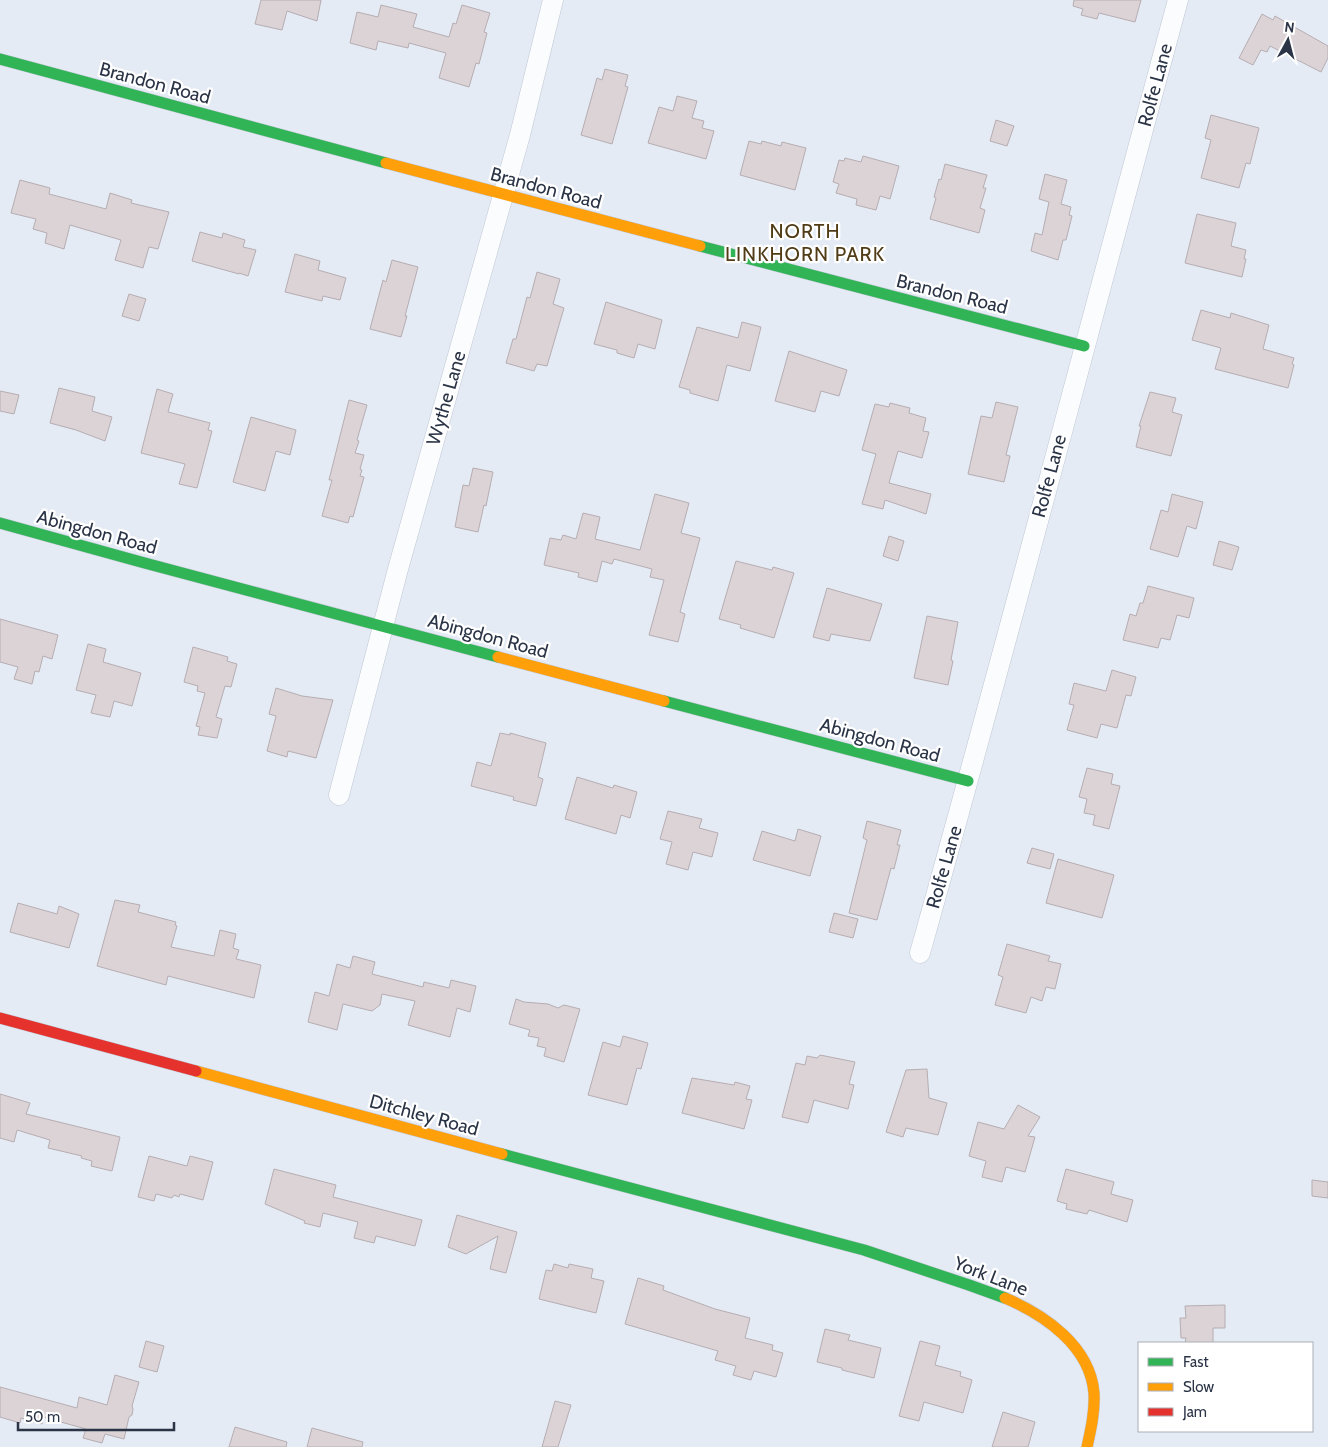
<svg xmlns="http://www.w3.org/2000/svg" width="1328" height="1447" font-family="Cabin,sans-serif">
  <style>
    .building { fill: #dcd3d7; stroke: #b5adb1 }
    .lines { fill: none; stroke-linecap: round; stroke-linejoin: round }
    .street-casing { stroke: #bfc7d4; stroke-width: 21 }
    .fast-casing { stroke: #bfc7d4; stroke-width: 12 }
    .slow-casing { stroke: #bfc7d4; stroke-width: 12 }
    .jam-casing { stroke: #bfc7d4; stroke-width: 12 }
    .street { stroke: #fbfcfe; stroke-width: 20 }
    .fast { stroke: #30b455; stroke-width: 11 }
    .slow { stroke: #ff9f0a; stroke-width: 11 }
    .jam { stroke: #e5322d; stroke-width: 11 }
    .labels { text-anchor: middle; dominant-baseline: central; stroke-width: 4.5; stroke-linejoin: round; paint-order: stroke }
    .street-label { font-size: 19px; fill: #2a3446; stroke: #fff }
    .neighbourhood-label { font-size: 20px; letter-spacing: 1px; fill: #503c17; stroke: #fff }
  </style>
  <rect width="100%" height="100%" fill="#e5ebf5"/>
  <!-- building -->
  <g class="building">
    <polygon points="261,0 321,0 317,21 287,11 282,30 255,24"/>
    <polygon points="1074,0 1141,0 1135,22 1099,13 1097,19 1081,15 1083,9 1073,6"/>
    <polygon points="381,5 417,14 413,27 449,37 453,23 456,24 462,5 490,13 484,32 487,33 479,64 476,63 469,87 439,78 446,53 409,43 408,48 378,41 376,50 350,43 357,12 378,17"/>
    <polygon points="1262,14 1273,20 1275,16 1328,46 1328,58 1321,72 1270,46 1267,52 1261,50 1253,65 1239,58"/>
    <polygon points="605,69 628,75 625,86 628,87 612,144 581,135 597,78 602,80"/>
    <polygon points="677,96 697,101 692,118 704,121 702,128 714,131 706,159 648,143 659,107 673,111"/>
    <polygon points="1211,115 1259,128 1250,164 1246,163 1239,188 1201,178 1211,140 1205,138"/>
    <polygon points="996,120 1014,126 1007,146 990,141"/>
    <polygon points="749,141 761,144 762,141 781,146 782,142 806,148 795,190 740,175"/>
    <polygon points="863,156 899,166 890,199 880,196 876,210 856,205 857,199 836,193 839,184 833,182 839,160 844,161 845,158 861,162"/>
    <polygon points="945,164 987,175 983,188 986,188 980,208 985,210 979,233 930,219 936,198 934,197 939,179 941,180"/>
    <polygon points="1045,174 1067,180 1061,204 1071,207 1069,215 1072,216 1066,240 1063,240 1058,260 1031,251 1035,233 1042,235 1049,202 1039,199"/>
    <polygon points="20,180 50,188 49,194 106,209 110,193 132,200 131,203 169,212 158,249 149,247 143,268 115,260 121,240 70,225 64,249 45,243 47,233 33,229 36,219 11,213"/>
    <polygon points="1197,214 1236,223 1231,246 1246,250 1244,259 1246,259 1242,277 1185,263"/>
    <polygon points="200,232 222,238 223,233 245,240 243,247 256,250 248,276 239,273 239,274 192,261"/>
    <polygon points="295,254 320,261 318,270 346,278 340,300 323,296 322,301 285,292"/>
    <polygon points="392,260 418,267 405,316 407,316 401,337 370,329 383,280 386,282"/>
    <polygon points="537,272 560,279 553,304 564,308 547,366 537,364 534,371 506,363 513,339 516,339 527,297 530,298"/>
    <polygon points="129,294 146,299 139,321 122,316"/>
    <polygon points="606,302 662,320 655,349 638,344 634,358 617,353 617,350 594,344"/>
    <polygon points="1201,310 1230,318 1231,313 1269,325 1263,349 1294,358 1292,364 1294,365 1288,388 1215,369 1221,348 1192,340"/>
    <polygon points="742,322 761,327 750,371 727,365 718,401 690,393 690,390 679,387 697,327 738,338"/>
    <polygon points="789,351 847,370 839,396 821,391 815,412 775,401"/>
    <polygon points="59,388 95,397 92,411 112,417 105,441 76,430 50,423"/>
    <polygon points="157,389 173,394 168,412 210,423 208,430 212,431 197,488 179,484 185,464 141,453"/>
    <polygon points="0,391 19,395 14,414 0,411"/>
    <polygon points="1150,392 1176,398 1172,412 1182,415 1171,456 1136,447 1141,426 1139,426"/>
    <polygon points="349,400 367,405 357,440 359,441 355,453 364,455 360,469 362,470 360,476 364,477 353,517 350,516 348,523 322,516 332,480 329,480"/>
    <polygon points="996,402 1018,407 1006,455 1010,456 1004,482 968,474 981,416 992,418"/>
    <polygon points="890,403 910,408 909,413 926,418 923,431 929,432 922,458 898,451 889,483 931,494 926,514 885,500 883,509 862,504 876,454 862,450 875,404 889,407"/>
    <polygon points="251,417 296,430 290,455 276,451 265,491 233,482"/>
    <polygon points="473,468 493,472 486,506 484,505 478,532 455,527 463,485 469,486"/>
    <polygon points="655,494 689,503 681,533 700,538 680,612 685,614 678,642 649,635 664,580 650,577 652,569 614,559 612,564 602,561 597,582 578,577 579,573 544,565 550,538 561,540 563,535 576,539 583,513 600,517 595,539 640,550"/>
    <polygon points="1172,494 1203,502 1196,529 1187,526 1178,557 1150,549 1161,510 1168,512"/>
    <polygon points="889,536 904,541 898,561 883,556"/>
    <polygon points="1219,541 1239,547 1232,570 1213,565"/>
    <polygon points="736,561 772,570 773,567 794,573 774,638 740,628 741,625 719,619"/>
    <polygon points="1148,586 1194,598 1189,618 1177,615 1170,640 1161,638 1158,648 1123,640 1130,614 1136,616 1140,603 1143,603"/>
    <polygon points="827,588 882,604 870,641 831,634 829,641 813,637"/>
    <polygon points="927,616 958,622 951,660 953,661 948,685 914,678"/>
    <polygon points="0,619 58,635 52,659 43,656 39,672 35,671 32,684 14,679 18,667 0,662"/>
    <polygon points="88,644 106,649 103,662 141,673 132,706 114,701 110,717 91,713 96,695 76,690"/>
    <polygon points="193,647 228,657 227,661 237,664 231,687 225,686 216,717 222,719 217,738 198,735 200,727 196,726 205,693 197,691 198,686 184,682"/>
    <polygon points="1112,670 1136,677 1131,696 1126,695 1117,728 1101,724 1097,738 1067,730 1074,705 1069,704 1074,683 1106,691"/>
    <polygon points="276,688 302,696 333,700 316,758 288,751 287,757 267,751 276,716 269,714"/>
    <polygon points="500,733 510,735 510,733 546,743 538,777 543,779 536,806 513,800 514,797 471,786 477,762 491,766"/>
    <polygon points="1087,768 1113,774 1111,784 1120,786 1109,829 1093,825 1095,815 1084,813 1087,799 1079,797"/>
    <polygon points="577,777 613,788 614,785 637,792 630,818 621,815 616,834 565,819"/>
    <polygon points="668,811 702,819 699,828 718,833 712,857 693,852 688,870 666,864 672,842 660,839"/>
    <polygon points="867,821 901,830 897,845 900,845 894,869 891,868 877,920 849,913 867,840 863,838"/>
    <polygon points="798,829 821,836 810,876 753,860 762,831 795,841"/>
    <polygon points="1032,848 1054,854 1050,869 1027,863"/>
    <polygon points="1058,859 1114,875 1102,918 1046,903"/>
    <polygon points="115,900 140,905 138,912 176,922 175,925 177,926 171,947 214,956 220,930 236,934 233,948 239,950 236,959 261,965 254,998 168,976 166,985 97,966"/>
    <polygon points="18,903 57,914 59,906 79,914 69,948 10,932"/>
    <polygon points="834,913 858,919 853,938 829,932"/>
    <polygon points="1007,944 1050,956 1048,961 1061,964 1055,989 1046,987 1042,1001 1031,997 1026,1013 995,1005 1003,977 998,975"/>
    <polygon points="353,956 375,962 372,974 423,987 424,982 449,988 451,980 476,986 470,1012 457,1008 450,1037 408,1025 415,1001 382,994 380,1005 372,1011 343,1004 337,1030 308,1022 315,992 329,996 337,964 350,968"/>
    <polygon points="516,999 524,1002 548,1004 558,1008 564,1005 580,1009 564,1062 544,1056 546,1048 537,1046 539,1038 528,1036 530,1030 509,1024"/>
    <polygon points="623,1036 648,1043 641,1069 637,1068 627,1105 588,1095 603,1042 620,1047"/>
    <polygon points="820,1055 855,1062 849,1084 854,1085 848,1109 814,1100 808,1123 782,1117 796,1063 805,1065 807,1056 817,1058"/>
    <polygon points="927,1069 929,1098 947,1103 938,1135 906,1128 903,1137 886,1132 906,1070"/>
    <polygon points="692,1078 734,1085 735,1082 750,1086 746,1099 752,1100 744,1129 682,1113"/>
    <polygon points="0,1094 30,1103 26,1114 120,1137 112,1171 91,1166 92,1161 81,1158 82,1156 48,1148 50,1140 17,1130 14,1142 0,1138"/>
    <polygon points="1018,1105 1040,1117 1028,1136 1035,1137 1025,1172 1006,1167 1002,1182 982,1177 986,1161 969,1156 978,1122 1004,1129"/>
    <polygon points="149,1156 187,1166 190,1156 213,1162 203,1200 180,1194 179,1197 174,1195 172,1198 156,1194 154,1201 138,1197"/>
    <polygon points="274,1169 336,1185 333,1197 422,1220 415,1246 376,1236 374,1243 354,1238 358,1222 323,1213 320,1227 304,1223 305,1221 265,1204"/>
    <polygon points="1066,1169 1114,1182 1111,1194 1133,1200 1127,1222 1089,1210 1087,1214 1066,1209 1067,1204 1057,1201"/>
    <polygon points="1312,1180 1328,1182 1328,1198 1312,1196"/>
    <polygon points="457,1215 517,1232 506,1273 490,1269 498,1236 466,1254 448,1247"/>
    <polygon points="554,1264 568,1268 569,1264 593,1269 591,1278 604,1281 596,1313 539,1299 546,1270 552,1271"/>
    <polygon points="638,1278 664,1286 663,1290 715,1309 750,1318 745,1338 773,1345 772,1350 783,1353 776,1377 754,1371 751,1380 733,1375 736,1366 715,1360 718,1351 625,1324"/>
    <polygon points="1225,1305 1225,1328 1213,1328 1213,1343 1185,1343 1186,1338 1181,1338 1180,1318 1186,1318 1185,1306"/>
    <polygon points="825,1329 850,1335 848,1340 881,1348 874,1378 842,1370 842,1368 817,1362"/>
    <polygon points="146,1341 164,1346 157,1372 139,1367"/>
    <polygon points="920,1341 940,1346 935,1365 961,1372 960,1376 972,1380 963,1413 924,1402 919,1421 899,1416"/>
    <polygon points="115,1375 139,1382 132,1406 133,1409 132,1415 129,1417 124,1439 105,1434 102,1443 83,1438 86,1429 43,1417 42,1424 21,1418 20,1423 0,1417 0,1387 77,1408 79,1397 107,1405"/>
    <polygon points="555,1401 571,1405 558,1447 542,1447"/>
    <polygon points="1003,1412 1035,1422 1028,1447 992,1447"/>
    <polygon points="235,1427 287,1442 286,1447 229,1447"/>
    <polygon points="312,1428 363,1442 362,1447 307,1447"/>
  </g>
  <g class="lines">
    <!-- street casing -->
    <g class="street-casing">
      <g id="street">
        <polyline points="339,795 398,569 520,135 553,0"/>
        <path d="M920 953C1009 636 1092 317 1178 0"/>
      </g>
    </g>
    <!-- fast casing -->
    <g class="fast-casing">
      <g id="fast">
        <polyline points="0,59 386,163"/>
        <polyline points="700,246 1084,346"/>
        <polyline points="0,523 141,562 498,657"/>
        <polyline points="664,701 968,781"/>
        <polyline points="502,1154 864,1250 969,1285 1005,1298"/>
      </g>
    </g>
    <!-- slow casing -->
    <g class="slow-casing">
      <g id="slow">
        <polyline points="386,163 700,246"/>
        <polyline points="498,657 664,701"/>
        <polyline points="196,1071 502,1154"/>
        <path d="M1005 1298C1045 1315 1090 1346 1094 1393 1095 1411 1091 1429 1087 1447"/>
      </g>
    </g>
    <!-- jam casing -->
    <g class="jam-casing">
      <polyline id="jam" points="0,1018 196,1071"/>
    </g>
    <!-- street -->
    <use href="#street" class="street"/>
    <!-- fast -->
    <use href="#fast" class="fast"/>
    <!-- slow -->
    <use href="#slow" class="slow"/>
    <!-- jam -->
    <use href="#jam" class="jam"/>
  </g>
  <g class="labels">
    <!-- street labels -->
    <g class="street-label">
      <text transform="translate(155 83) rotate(15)">Brandon Road</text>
      <text transform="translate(1155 85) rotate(-75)">Rolfe Lane</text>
      <text transform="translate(546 188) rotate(15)">Brandon Road</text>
      <text transform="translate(952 294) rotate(14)">Brandon Road</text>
      <text transform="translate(446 398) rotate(-74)">Wythe Lane</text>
      <text transform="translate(1049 476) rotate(-75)">Rolfe Lane</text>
      <text transform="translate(97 532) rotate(15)">Abingdon Road</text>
      <text transform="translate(488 636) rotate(15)">Abingdon Road</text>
      <text transform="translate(880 740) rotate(15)">Abingdon Road</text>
      <text transform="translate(944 867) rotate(-74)">Rolfe Lane</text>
      <text transform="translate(424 1115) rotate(15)">Ditchley Road</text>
      <text transform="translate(991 1276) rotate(21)">York Lane</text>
    </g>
    <!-- neighbourhood labels -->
    <g class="neighbourhood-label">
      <text x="805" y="231">NORTH<tspan x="805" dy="23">LINKHORN PARK</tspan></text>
    </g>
  </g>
  <!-- legend -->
  <rect x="1138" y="1342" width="175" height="90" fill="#ffffff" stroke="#aaaeb5"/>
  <rect x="1148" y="1358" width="25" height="8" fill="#30b455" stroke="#aaaeb5"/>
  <text x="1183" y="1367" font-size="15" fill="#2a3446">Fast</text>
  <rect x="1148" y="1383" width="25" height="8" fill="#ff9f0a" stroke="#aaaeb5"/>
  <text x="1183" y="1392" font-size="15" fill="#2a3446">Slow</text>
  <rect x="1148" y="1408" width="25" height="8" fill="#e5322d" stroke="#aaaeb5"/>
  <text x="1183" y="1417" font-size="15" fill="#2a3446">Jam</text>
  <!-- north arrow -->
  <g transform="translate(1288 40) rotate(7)" stroke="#ffffff" stroke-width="4" paint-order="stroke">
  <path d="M0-4L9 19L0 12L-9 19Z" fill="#2a3446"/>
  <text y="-8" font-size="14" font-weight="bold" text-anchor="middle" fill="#2a3446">N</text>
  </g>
  <!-- scale -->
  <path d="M18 1422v8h156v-8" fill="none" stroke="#2a3446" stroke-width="2.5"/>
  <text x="25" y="1422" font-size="15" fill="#2a3446" stroke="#ffffff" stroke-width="4" paint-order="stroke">50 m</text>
</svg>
